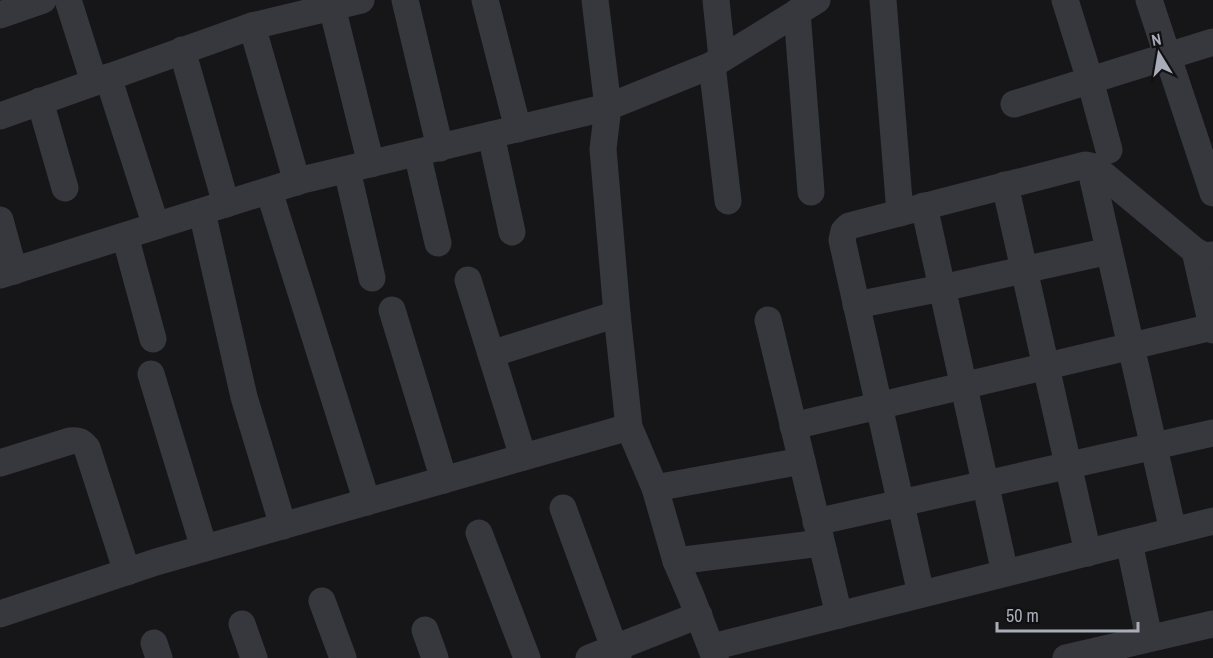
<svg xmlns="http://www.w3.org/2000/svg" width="1213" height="658" font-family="'Archivo Narrow',sans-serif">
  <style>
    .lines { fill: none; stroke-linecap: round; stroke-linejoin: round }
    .minor { stroke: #37383d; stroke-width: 27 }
  </style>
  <rect width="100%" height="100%" fill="#161618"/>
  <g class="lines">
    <!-- minor -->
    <g class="minor">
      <polyline points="68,0 94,82"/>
      <polyline points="405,0 440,148"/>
      <polyline points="485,0 518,129"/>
      <polyline points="595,0 608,107 603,149 617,314 629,427 655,488 676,561 691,596 715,658"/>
      <polyline points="716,0 722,58"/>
      <polyline points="883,0 900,213"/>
      <polyline points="1065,0 1090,80 1109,150"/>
      <polyline points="1149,0 1213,193"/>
      <polyline points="332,7 371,164"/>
      <polyline points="797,12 811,192"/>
      <polyline points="0,15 43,0"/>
      <polyline points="252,26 297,182"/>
      <polyline points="182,50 226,204"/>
      <polyline points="712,65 728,201"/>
      <polyline points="108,77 156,226"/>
      <polyline points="40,101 65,188"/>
      <polyline points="1014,104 1213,42"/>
      <polyline points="0,116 252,26 361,0"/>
      <polyline points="491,135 512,232"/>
      <polyline points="417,153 438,243"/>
      <polyline points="1090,166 1173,531"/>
      <polyline points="347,170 372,278"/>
      <polyline points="1005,185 1088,553"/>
      <polyline points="269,191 367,502"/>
      <polyline points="924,206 1005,573"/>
      <polyline points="202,212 244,397 283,526"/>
      <polyline points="0,220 14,271"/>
      <polyline points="125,236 153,339"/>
      <polyline points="1195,251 1213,330"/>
      <polyline points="0,275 302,180 608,107 712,65 817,0"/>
      <polyline points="468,280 523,457"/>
      <polyline points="856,305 942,288 1109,251"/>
      <polyline points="392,310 444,480"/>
      <polyline points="768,320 839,615"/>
      <polyline points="491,354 617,314"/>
      <polyline points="151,374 204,548"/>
      <polyline points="793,426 1213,327"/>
      <path d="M0 463 70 441C78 440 81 441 87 448L127 572"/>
      <polyline points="655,488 802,461"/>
      <polyline points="563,508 618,658"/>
      <polyline points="816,522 1213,433"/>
      <polyline points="479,533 527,658"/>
      <polyline points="1129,542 1149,638"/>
      <polyline points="676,561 821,543"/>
      <polyline points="921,594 842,240 844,231 849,226 1085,165 1094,167 1195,251 1205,256 1213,255"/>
      <polyline points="322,601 343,658"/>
      <polyline points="0,614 156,562 629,427"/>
      <polyline points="242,624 254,658"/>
      <polyline points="425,630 435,658"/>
      <polyline points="154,643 159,658"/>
      <polyline points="712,647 1213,521"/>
      <polyline points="589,658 699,615"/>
      <polyline points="1066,658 1213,624"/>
    </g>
  </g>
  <!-- north arrow -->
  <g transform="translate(1159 54) rotate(349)" stroke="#111113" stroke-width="4.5" paint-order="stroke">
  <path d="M0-4.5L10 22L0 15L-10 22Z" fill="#a8adb8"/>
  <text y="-9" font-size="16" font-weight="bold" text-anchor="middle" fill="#a8adb8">N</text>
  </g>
  <!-- scale -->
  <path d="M997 622v9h141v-9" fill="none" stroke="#a8adb8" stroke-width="3"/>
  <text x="1006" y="622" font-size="18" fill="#a8adb8" stroke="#111113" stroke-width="4.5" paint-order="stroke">50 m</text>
</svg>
